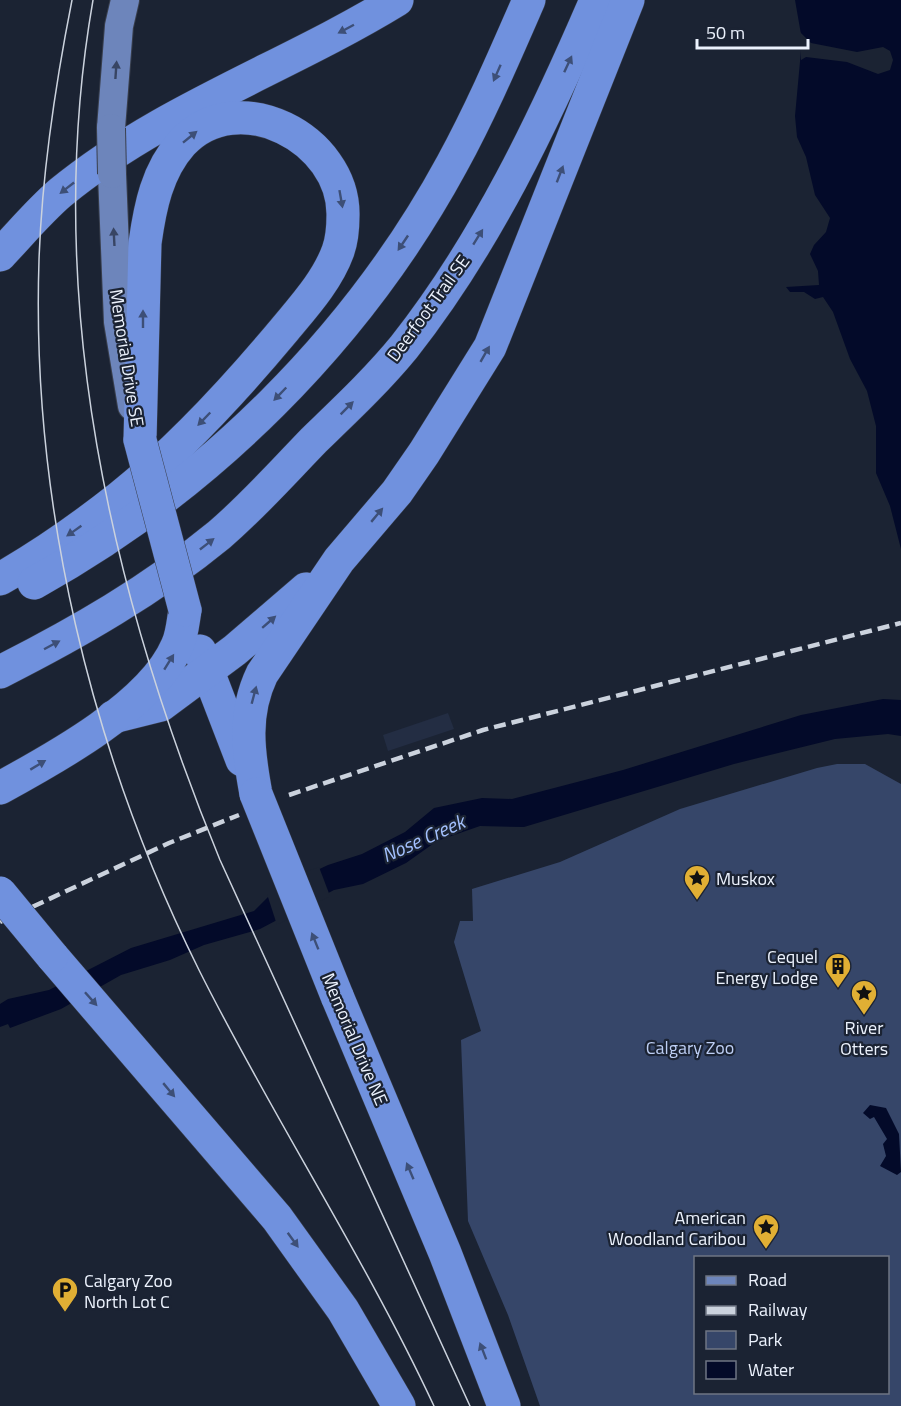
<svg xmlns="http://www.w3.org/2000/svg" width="901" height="1406" font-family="'Titillium Web',sans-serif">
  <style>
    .built { fill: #232d43 }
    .green { fill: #364669; fill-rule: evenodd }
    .water { fill: #030a29 }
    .pier { fill: #1b2333 }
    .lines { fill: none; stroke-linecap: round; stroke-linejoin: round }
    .major-casing { stroke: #393f4d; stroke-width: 30 }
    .highway-casing { stroke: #393f4d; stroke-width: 34 }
    .major { stroke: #6d85bb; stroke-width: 28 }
    .highway { stroke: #7091de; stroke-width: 33 }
    .tram { stroke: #cbd2dd; stroke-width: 1.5 }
    .rail { stroke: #cbd2dd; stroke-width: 4.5; stroke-dasharray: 12 6; stroke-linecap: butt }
    .major-bridge-casing { stroke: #393f4d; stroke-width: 30; stroke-linecap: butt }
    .highway-bridge-casing { stroke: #393f4d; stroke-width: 34; stroke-linecap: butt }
    .major-bridge { stroke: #6d85bb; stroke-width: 28 }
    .highway-bridge { stroke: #7091de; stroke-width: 33 }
    .oneway { fill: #3d4f77 }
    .oneway2 { fill: #384563 }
    .labels { text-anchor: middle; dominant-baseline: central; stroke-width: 4.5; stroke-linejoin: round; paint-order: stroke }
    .street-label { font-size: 18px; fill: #ecf2fd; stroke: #1b2333 }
    .poi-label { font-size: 18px; fill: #ecf2fd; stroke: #1b2333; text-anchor: start }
    .park-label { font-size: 18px; fill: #bdcef4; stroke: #1b2333 }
    .water-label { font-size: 20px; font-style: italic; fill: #a3c0fe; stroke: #1b2333 }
  </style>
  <rect width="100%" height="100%" fill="#1b2333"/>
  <!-- built -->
  <polygon class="built" points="448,713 454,729 388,751 383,735"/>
  <!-- green -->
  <path class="green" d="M837 764H865L901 784V1406H540L508 1315 468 1221 461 1040 481 1031 454 942 460 921H473L472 889 560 862 680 809 817 768ZM696 1258H888V1392H696Z"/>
  <!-- water -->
  <g class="water">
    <polygon points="795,0 901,0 901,549 890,506 876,473 876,426 867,391 850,359 833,312 823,297 815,299 804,292 790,292 786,287 819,285 818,271 810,254 814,245 826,232 830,218 815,195 806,157 797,137 795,116 802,40"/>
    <polygon points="883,699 901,700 901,736 888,734 835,739 734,764 524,827 480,826 437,841 406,863 363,884 334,890 260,929 204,945 170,960 121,975 61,1009 10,1028 8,1024 0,1027 0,1004 8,999 49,990 131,948 254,911 275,890 328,865 362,854 405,832 434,808 482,798 512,799 623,770 801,715"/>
    <polygon points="870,1105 886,1108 899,1134 901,1172 897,1175 880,1166 886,1156 883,1144 887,1139 874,1117 870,1119 863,1113"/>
  </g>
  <!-- pier -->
  <g class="pier">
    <polygon points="800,32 811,43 857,52 883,47 890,51 893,60 890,70 878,74 847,62 806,57 801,60"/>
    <polygon points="319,867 330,896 277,925 267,894 285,879"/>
  </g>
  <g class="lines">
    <!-- major casing -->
    <g class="major-casing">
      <g id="major">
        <polyline points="111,128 119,26 125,0"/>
        <polyline points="112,174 118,322 132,406"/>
      </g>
    </g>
    <!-- highway casing -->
    <g class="highway-casing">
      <g id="highway">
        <path d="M0 255C20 234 38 212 60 193 161 110 286 68 397 0"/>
        <path d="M0 579C42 555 82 527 120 497 181 448 235 389 285 329 304 306 327 281 338 251 342 240 343 227 343 215 344 139 238 83 182 143 157 171 150 207 145 243L140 440"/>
        <path d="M34 583C207 487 357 339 452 164 481 111 505 55 529 0"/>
        <polyline points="200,651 242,760"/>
        <path d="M0 672C77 633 152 590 219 535 253 506 283 472 314 440 345 410 377 380 404 347 486 243 544 121 596 0"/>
        <polyline points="113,717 161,705 235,650 306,589"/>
        <path d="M0 788C55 758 152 705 177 646 182 636 183 622 185 610"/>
        <path d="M256 794C248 751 243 714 262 674L339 560 397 492 424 453 490 347 628 0"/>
        <polyline points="52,956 277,1218 343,1310 399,1406"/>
        <polyline points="337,996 445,1253 504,1406"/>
      </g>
    </g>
    <!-- major -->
    <use href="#major" class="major"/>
    <!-- highway -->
    <use href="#highway" class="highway"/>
    <!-- tram -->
    <g class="tram">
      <path d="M72 0C55 86 42 172 39 260 31 503 91 753 199 970 273 1118 364 1256 434 1406"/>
      <path d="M93 0C42 292 109 590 220 860L470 1406"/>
    </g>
    <!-- rail -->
    <g class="rail">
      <polyline points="289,795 483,730 901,623"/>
      <polyline points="0,922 169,843 239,815"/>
    </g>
    <!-- major-bridge casing -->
    <g class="major-bridge-casing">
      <polyline id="major-bridge" points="111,128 112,174"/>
    </g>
    <!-- highway-bridge casing -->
    <g class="highway-bridge-casing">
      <g id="highway-bridge">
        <polyline points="140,440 185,610"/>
        <polyline points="256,794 337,996"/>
        <polyline points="0,893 52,956"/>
      </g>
    </g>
    <!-- major-bridge -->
    <use href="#major-bridge" class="major-bridge"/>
    <!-- highway-bridge -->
    <use href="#highway-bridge" class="highway-bridge"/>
  </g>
  <!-- one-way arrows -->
  <defs><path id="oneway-solid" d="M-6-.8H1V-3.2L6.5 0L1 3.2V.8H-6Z" transform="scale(1.5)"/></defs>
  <g class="oneway">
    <use href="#oneway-solid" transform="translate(346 29) rotate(152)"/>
    <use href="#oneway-solid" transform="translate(568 64) rotate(-65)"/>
    <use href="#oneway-solid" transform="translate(497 73) rotate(114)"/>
    <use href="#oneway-solid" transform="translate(190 137) rotate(-39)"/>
    <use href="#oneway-solid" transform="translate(560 174) rotate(-69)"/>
    <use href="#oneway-solid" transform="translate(67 188) rotate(142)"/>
    <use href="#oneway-solid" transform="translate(341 199) rotate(80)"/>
    <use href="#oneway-solid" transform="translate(478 237) rotate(-58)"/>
    <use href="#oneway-solid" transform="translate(403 243) rotate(124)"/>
    <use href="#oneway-solid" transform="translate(143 319) rotate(-90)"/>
    <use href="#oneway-solid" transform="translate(485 354) rotate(-60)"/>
    <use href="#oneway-solid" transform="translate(280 394) rotate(134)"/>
    <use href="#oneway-solid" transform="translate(347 408) rotate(-45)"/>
    <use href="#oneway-solid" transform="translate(204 419) rotate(134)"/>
    <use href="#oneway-solid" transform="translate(377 515) rotate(-50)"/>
    <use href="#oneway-solid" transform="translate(74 531) rotate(145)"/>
    <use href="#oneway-solid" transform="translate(207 544) rotate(-38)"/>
    <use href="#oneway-solid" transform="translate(269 622) rotate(-41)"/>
    <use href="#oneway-solid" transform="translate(52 645) rotate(-28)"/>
    <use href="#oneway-solid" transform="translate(169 662) rotate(-58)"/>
    <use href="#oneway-solid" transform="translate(254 695) rotate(-75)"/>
    <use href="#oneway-solid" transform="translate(38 765) rotate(-31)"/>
    <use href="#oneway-solid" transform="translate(315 941) rotate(-112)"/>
    <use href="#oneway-solid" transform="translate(91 999) rotate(48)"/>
    <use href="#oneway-solid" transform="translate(169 1090) rotate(50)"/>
    <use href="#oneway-solid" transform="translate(410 1171) rotate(-113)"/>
    <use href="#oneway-solid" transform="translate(293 1240) rotate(54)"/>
    <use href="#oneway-solid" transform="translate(483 1351) rotate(-111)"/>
  </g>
  <g class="oneway2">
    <use href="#oneway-solid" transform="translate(116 70) rotate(-86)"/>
    <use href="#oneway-solid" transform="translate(114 237) rotate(-93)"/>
  </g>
  <!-- icons -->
  <defs>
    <g id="sight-pin" transform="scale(1.35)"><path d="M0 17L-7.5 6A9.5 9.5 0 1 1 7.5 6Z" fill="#e1af34" stroke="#1b2333"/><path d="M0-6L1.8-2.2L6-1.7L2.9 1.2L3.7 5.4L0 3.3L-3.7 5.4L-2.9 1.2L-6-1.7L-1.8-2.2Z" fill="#111"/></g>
    <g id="building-pin" transform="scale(1.35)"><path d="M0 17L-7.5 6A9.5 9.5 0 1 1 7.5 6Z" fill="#e1af34" stroke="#1b2333"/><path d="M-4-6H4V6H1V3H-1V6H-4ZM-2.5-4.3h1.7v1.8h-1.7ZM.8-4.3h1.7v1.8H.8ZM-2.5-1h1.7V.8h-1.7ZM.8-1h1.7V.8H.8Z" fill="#111"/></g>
    <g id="parking-pin" transform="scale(1.35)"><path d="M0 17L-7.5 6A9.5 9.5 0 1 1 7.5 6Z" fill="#e1af34" stroke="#1b2333"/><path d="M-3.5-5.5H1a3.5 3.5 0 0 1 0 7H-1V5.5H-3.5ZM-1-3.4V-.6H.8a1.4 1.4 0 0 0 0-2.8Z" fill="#111"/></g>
  </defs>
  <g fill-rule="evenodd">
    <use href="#sight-pin" x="697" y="878"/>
    <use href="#building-pin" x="838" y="966"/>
    <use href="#sight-pin" x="864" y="993"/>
    <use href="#sight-pin" x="766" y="1227"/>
    <use href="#parking-pin" x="65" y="1290"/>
  </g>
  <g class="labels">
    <!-- street labels -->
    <g class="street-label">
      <text transform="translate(428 308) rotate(-54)">Deerfoot Trail SE</text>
      <text transform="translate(127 358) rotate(81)">Memorial Drive SE</text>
      <text transform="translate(355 1039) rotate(67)">Memorial Drive NE</text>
    </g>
    <!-- poi labels -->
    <g class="poi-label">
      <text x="716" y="878">Muskox</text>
      <text x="818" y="956" text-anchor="end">Cequel<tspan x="818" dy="21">Energy Lodge</tspan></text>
      <text x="864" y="1027" text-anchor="middle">River<tspan x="864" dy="21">Otters</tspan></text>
      <text x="746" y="1217" text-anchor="end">American<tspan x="746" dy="21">Woodland Caribou</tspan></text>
      <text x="84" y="1280">Calgary Zoo<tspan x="84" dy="21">North Lot C</tspan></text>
    </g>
    <!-- park labels -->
    <g class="park-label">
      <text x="690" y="1047">Calgary Zoo</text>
    </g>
    <!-- water labels -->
    <g class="water-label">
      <text transform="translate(423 838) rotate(-24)">Nose Creek</text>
    </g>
  </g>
  <!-- legend -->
  <rect x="694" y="1256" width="195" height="138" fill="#1b2333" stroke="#6f7684" stroke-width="1.5"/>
  <rect x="706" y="1276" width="30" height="9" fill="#6d85bb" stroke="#6f7684" stroke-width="1.5"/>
  <text x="748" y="1286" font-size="18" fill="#ecf2fd">Road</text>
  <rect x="706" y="1306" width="30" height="9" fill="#cbd2dd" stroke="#6f7684" stroke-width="1.5"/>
  <text x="748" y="1316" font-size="18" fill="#ecf2fd">Railway</text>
  <rect x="706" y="1331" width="30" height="18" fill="#364669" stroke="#6f7684" stroke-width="1.5"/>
  <text x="748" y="1346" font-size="18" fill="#ecf2fd">Park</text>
  <rect x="706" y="1361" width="30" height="18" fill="#030a29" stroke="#6f7684" stroke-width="1.5"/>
  <text x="748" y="1376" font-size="18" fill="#ecf2fd">Water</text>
  <!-- scale -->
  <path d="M697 39v9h111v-9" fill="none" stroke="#ecf2fd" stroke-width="3"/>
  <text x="706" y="39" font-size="18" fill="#ecf2fd" stroke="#1b2333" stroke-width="4.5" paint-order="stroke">50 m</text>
</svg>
